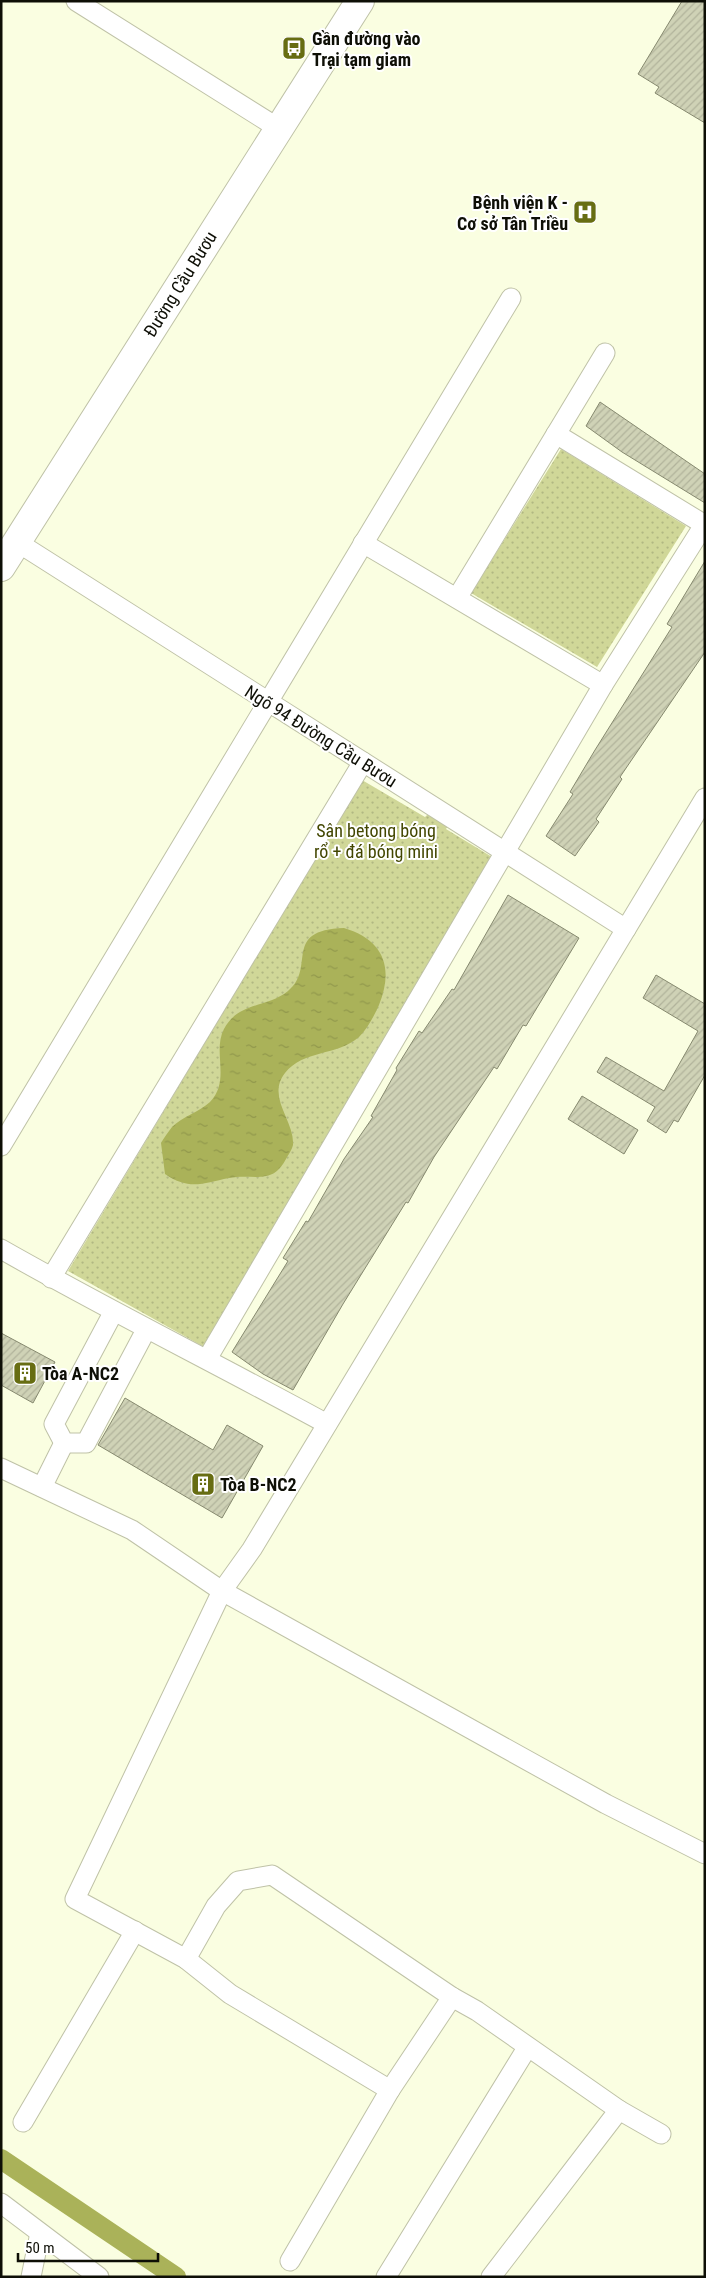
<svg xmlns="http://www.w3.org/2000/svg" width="706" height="2278" font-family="'Roboto Condensed',sans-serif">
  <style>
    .park { fill: url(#park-dots) }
    .water { fill: url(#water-ripples) }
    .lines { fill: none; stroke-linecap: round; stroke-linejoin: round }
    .canal { stroke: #aab259; stroke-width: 20 }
    .building { fill: url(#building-hatch); stroke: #86896f }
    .street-casing { stroke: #bfc2a7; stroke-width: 21 }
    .primary-casing { stroke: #bfc2a7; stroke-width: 30 }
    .street { stroke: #fff; stroke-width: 19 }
    .primary { stroke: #fff; stroke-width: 28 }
    .labels { text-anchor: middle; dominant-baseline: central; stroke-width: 4; stroke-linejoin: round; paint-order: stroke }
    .poi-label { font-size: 18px; font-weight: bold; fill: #0e0f06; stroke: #fff; text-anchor: start }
    .street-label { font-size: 18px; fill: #0e0f06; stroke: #fff }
    .park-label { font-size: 18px; fill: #424600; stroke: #fff }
  </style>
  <defs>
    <pattern id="park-dots" width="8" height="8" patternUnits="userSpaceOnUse" patternTransform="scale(1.25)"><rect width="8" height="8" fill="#d0d798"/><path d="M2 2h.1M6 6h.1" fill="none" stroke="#b1b782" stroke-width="1.8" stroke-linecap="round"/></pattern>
    <pattern id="water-ripples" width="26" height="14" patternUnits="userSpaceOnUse" patternTransform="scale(1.25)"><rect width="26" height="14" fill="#aab259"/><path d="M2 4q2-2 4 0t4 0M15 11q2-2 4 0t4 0" fill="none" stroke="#91984c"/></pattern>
    <pattern id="building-hatch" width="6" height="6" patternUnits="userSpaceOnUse" patternTransform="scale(1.25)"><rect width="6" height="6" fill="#cfd2b6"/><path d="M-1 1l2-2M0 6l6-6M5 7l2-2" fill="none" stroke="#b1b39b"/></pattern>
  </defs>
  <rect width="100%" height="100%" fill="#fafee1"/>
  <!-- park -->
  <g class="park">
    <polygon points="561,449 686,526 597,667 471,593"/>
    <polygon points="362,780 425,817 431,811 449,823 446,829 492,857 204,1347 68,1271"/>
  </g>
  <!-- water -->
  <path class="water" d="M344 928C384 940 394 968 379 1005 374 1016 368 1028 359 1037 337 1056 303 1050 285 1073 266 1097 295 1121 293 1145 292 1150 288 1155 286 1159 272 1186 253 1173 229 1178 203 1183 190 1191 165 1174L161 1143C164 1138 168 1132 172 1127 182 1117 199 1112 210 1102 231 1080 212 1052 224 1029 238 1002 267 1008 288 991 317 968 281 930 344 928Z"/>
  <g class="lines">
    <!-- canal -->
    <polyline class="canal" points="1,2159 176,2277"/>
  </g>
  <!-- building -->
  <g class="building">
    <polygon points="682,1 705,1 705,123 655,93 659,87 638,74"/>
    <polygon points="600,402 705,474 705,503 622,452 586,426"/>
    <polygon points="705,561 705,652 620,777 622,779 596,819 599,822 575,856 546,836 573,794 570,792 595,750 672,627 667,624"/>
    <polygon points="508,895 579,938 526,1026 523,1025 497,1069 494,1067 434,1157 408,1203 406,1202 343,1304 293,1390 263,1374 232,1352 288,1261 283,1258 306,1221 308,1222 344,1159 373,1117 371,1116 397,1070 396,1068 419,1031 422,1033 452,989 454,990"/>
    <polygon points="656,975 705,1004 705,1075 678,1122 674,1120 666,1133 647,1121 655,1107 597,1072 606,1057 664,1091 698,1031 643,998"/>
    <polygon points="582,1096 638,1130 624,1154 568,1119"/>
    <polygon points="1,1333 55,1362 33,1403 1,1385"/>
    <polygon points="125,1398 213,1450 227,1425 263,1446 222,1518 98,1445"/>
  </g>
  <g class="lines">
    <!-- street casing -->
    <g class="street-casing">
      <g id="street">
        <polyline points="76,1 278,128"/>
        <polyline points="556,434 705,525"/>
        <polyline points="17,542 626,929"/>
        <polyline points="363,543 603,685"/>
        <polyline points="457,598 605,353"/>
        <polyline points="1,1146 511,298"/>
        <path d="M1 1249C108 1310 219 1365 327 1424"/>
        <polyline points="51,1278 363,762"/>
        <polyline points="113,1313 54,1424 64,1443 86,1443 146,1330"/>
        <polyline points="207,1359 603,685 704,525"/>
        <polyline points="1,1468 132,1530 222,1591 606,1804 705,1854"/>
        <polyline points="42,1487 64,1443"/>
        <polyline points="186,1959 216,1906 238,1881 272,1875 452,1997 477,2011 619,2110 661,2134"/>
        <polyline points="390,2090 230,1994 186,1959 75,1899 222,1591 252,1549 705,798"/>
        <polyline points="23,2122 135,1931"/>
        <polyline points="1,2203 99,2277"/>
        <polyline points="290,2261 390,2090 452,1997"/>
        <polyline points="31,2277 40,2233"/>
        <polyline points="386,2277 527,2048"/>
        <polyline points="491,2277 619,2110"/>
      </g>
    </g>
    <!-- primary casing -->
    <g class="primary-casing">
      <polyline id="primary" points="1,567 360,1"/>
    </g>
    <!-- street -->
    <use href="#street" class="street"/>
    <!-- primary -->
    <use href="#primary" class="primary"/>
  </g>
  <!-- icons -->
  <defs>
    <g id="bus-square" transform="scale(1.25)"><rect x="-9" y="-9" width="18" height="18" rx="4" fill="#676d12" stroke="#fff"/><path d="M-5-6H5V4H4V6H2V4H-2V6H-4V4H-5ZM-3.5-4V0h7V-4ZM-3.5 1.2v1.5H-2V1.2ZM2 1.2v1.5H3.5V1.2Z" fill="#fff"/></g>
    <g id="hospital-square" transform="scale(1.25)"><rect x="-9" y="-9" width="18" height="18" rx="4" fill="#676d12" stroke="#fff"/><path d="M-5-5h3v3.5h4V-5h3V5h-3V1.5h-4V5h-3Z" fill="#fff"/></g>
    <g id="building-square" transform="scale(1.25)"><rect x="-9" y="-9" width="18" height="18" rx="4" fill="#676d12" stroke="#fff"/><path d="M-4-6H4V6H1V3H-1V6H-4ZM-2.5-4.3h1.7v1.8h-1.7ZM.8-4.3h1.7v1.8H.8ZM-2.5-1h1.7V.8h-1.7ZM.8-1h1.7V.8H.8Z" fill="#fff"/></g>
  </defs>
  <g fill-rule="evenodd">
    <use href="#bus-square" x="294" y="48"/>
    <use href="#hospital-square" x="585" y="212"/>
    <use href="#building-square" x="25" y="1373"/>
    <use href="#building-square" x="203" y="1484"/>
  </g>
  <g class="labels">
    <!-- poi labels -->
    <g class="poi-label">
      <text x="312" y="38">Gần đường vào<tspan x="312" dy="21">Trại tạm giam</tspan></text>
      <text x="568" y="202" text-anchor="end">Bệnh viện K -<tspan x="568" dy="21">Cơ sở Tân Triều</tspan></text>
      <text x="42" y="1373">Tòa A-NC2</text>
      <text x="220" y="1484">Tòa B-NC2</text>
    </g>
    <!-- street labels -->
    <g class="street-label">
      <text transform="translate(180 284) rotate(-58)">Đường Cầu Bươu</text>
      <text transform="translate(321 736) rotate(32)">Ngõ 94 Đường Cầu Bươu</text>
    </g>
    <!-- park labels -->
    <g class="park-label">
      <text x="376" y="830">Sân betong bóng<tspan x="376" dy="21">rổ + đá bóng mini</tspan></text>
    </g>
  </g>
  <!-- border -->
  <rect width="706" height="2278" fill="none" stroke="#0e0f06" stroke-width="5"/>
  <!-- scale -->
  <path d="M18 2253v8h140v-8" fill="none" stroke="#0e0f06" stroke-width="2.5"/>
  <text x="25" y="2253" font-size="15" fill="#0e0f06" stroke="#ffffff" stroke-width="4" paint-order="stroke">50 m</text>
</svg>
